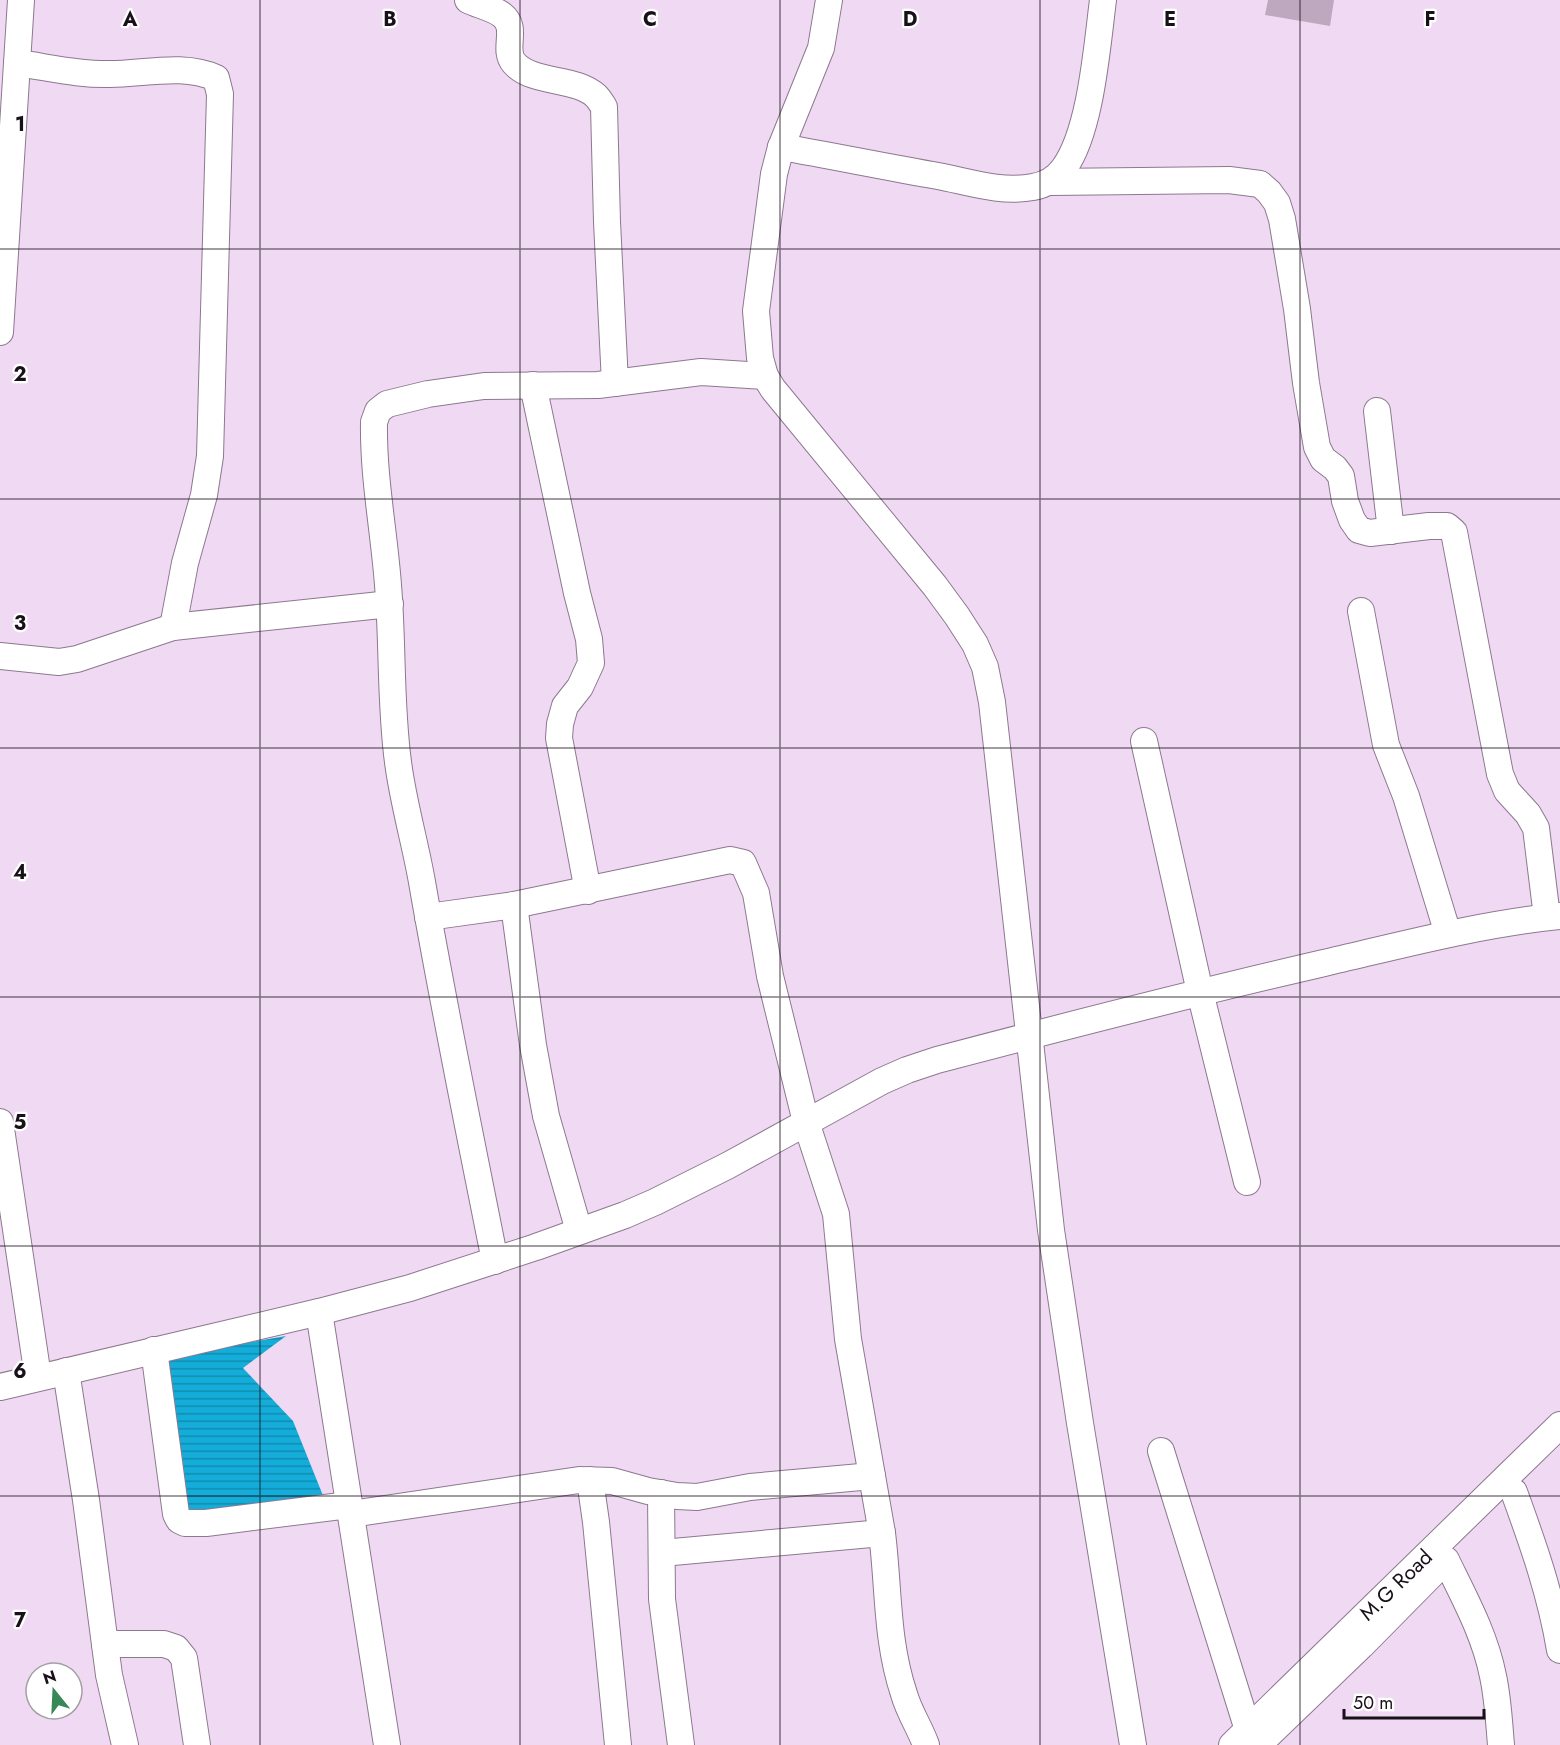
<svg xmlns="http://www.w3.org/2000/svg" width="1560" height="1745" font-family="Jost,sans-serif">
  <style>
    .water { fill: url(#water-rules) }
    .building { fill: #bea8c0 }
    .lines { fill: none; stroke-linecap: round; stroke-linejoin: round }
    .minor-casing { stroke: #8d788f; stroke-width: 28 }
    .minor { stroke: #fff; stroke-width: 26 }
    .grid { fill: none; stroke: #19111a; stroke-width: 1.5; stroke-opacity: 0.55 }
    .labels { text-anchor: middle; dominant-baseline: central; stroke-width: 4.5; stroke-linejoin: round; paint-order: stroke }
    .street-label { font-size: 21px; fill: #19111a; stroke: #fff }
    .grid-label { font-size: 20px; text-anchor: middle; font-weight: bold; fill: #19111a; stroke: #fff; stroke-width: 4.5; stroke-linejoin: round; paint-order: stroke }
  </style>
  <defs>
    <pattern id="water-rules" width="6" height="5" patternUnits="userSpaceOnUse" patternTransform="scale(1.5)"><rect width="6" height="5" fill="#14adda"/><path d="M0 2.5h6" fill="none" stroke="#128bb0"/></pattern>
  </defs>
  <rect width="100%" height="100%" fill="#f0d9f3"/>
  <!-- water -->
  <polygon class="water" points="286,1336 243,1368 293,1421 324,1498 194,1514 179,1506 166,1357"/>
  <!-- building -->
  <polygon class="building" points="1268,0 1334,0 1330,26 1265,15"/>
  <g class="lines">
    <!-- minor casing -->
    <g class="minor-casing">
      <g id="minor">
        <path d="M468 0C478 5 493 8 502 15 519 28 502 49 514 63 532 84 576 77 596 96 599 99 602 104 604 107L607 222 615 383"/>
        <polyline points="829,0 821,48 781,147 774,174 756,311 760,358 765,376 773,389 935,586 957,616 975,644 985,667 992,702 1051,1230 1080,1423 1133,1745"/>
        <path d="M17 63C47 67 79 75 110 74 144 74 184 63 216 78L220 94 210 456 204 495 185 563 173 627"/>
        <path d="M781 147C833 156 886 167 938 176 969 182 1001 193 1033 187 1045 185 1057 178 1064 168 1091 131 1097 46 1103 0"/>
        <polyline points="1050,182 1229,180 1260,184 1269,192 1277,203 1282,219 1297,309 1306,383 1317,447 1323,459 1335,468 1341,476 1345,501 1352,520 1359,530 1370,533 1429,526 1447,526 1454,532 1500,774 1507,791 1528,814 1536,828 1547,917"/>
        <polyline points="0,332 21,0"/>
        <polyline points="533,385 577,593 589,639 591,663 580,687 565,706 560,724 559,738 588,891"/>
        <polyline points="1377,411 1391,531"/>
        <polyline points="1361,611 1386,745 1406,796 1448,934"/>
        <polyline points="0,656 59,662 77,659 173,627 390,604"/>
        <polyline points="1144,741 1200,992 1247,1182"/>
        <polyline points="514,905 533,1045 546,1116 579,1231"/>
        <path d="M428 917 514 905 730 860 743 863 756 893 770 976 806 1122 836 1214 848 1339 882 1533C889 1589 886 1640 904 1694 909 1712 920 1728 926 1745"/>
        <polyline points="0,1122 38,1377"/>
        <path d="M495 1261C470 1135 444 1009 422 882 415 842 403 802 398 762 390 703 393 644 388 585 384 531 373 477 374 422L378 411 387 404 428 394 484 386 598 385 701 372 765 376"/>
        <polyline points="319,1312 387,1745"/>
        <polyline points="154,1350 176,1514 179,1520 185,1523 206,1523 349,1505"/>
        <polyline points="66,1371 86,1500 109,1675 125,1745"/>
        <path d="M0 1387 319 1312 410 1288 536 1247 625 1215 655 1202 727 1166 882 1081 907 1070 937 1060C1066 1026 1194 993 1324 963 1402 945 1480 924 1560 916"/>
        <polyline points="1161,1451 1248,1730"/>
        <polyline points="590,1480 596,1522 618,1745"/>
        <path d="M1514 1492C1533 1544 1551 1595 1560 1650"/>
        <polyline points="661,1493 662,1599 681,1745"/>
        <polyline points="351,1514 579,1480 612,1481 648,1491 677,1496 697,1497 750,1487 872,1476"/>
        <polyline points="662,1553 882,1533"/>
        <path d="M1446 1560C1464 1597 1485 1635 1493 1676 1498 1699 1499 1722 1501 1745"/>
        <polyline points="105,1644 164,1644 176,1648 184,1658 197,1745"/>
        <polyline points="1232,1745 1560,1425"/>
        <polyline points="1258,1745 1361,1646 1435,1571"/>
      </g>
    </g>
    <!-- minor -->
    <use href="#minor" class="minor"/>
  </g>
  <!-- grid -->
  <path class="grid" d="M260 0V1745M520 0V1745M780 0V1745M1040 0V1745M1300 0V1745M0 249H1560M0 499H1560M0 748H1560M0 997H1560M0 1246H1560M0 1496H1560"/>
  <g class="labels">
    <!-- street labels -->
    <g class="street-label">
      <text transform="translate(1396 1585) rotate(-44)">M.G Road</text>
    </g>
  </g>
  <g class="grid-label">
    <text x="130" y="26">A</text>
    <text x="390" y="26">B</text>
    <text x="650" y="26">C</text>
    <text x="910" y="26">D</text>
    <text x="1170" y="26">E</text>
    <text x="1430" y="26">F</text>
    <text x="20" y="131">1</text>
    <text x="20" y="381">2</text>
    <text x="20" y="630">3</text>
    <text x="20" y="879">4</text>
    <text x="20" y="1129">5</text>
    <text x="20" y="1378">6</text>
    <text x="20" y="1627">7</text>
  </g>
  <!-- north arrow -->
  <g transform="translate(54 1691) rotate(342)"><circle r="28" fill="#ffffff" stroke="#a3a0a3" stroke-width="1.5"/>
  <path d="M0-4.5L10 22L0 15L-10 22Z" fill="#378757"/>
  <text y="-9" font-size="16" font-weight="bold" text-anchor="middle" fill="#19111a">N</text>
  </g>
  <!-- scale -->
  <path d="M1344 1709v9h140v-9" fill="none" stroke="#19111a" stroke-width="3"/>
  <text x="1353" y="1709" font-size="18" fill="#19111a" stroke="#ffffff" stroke-width="4.5" paint-order="stroke">50 m</text>
</svg>
